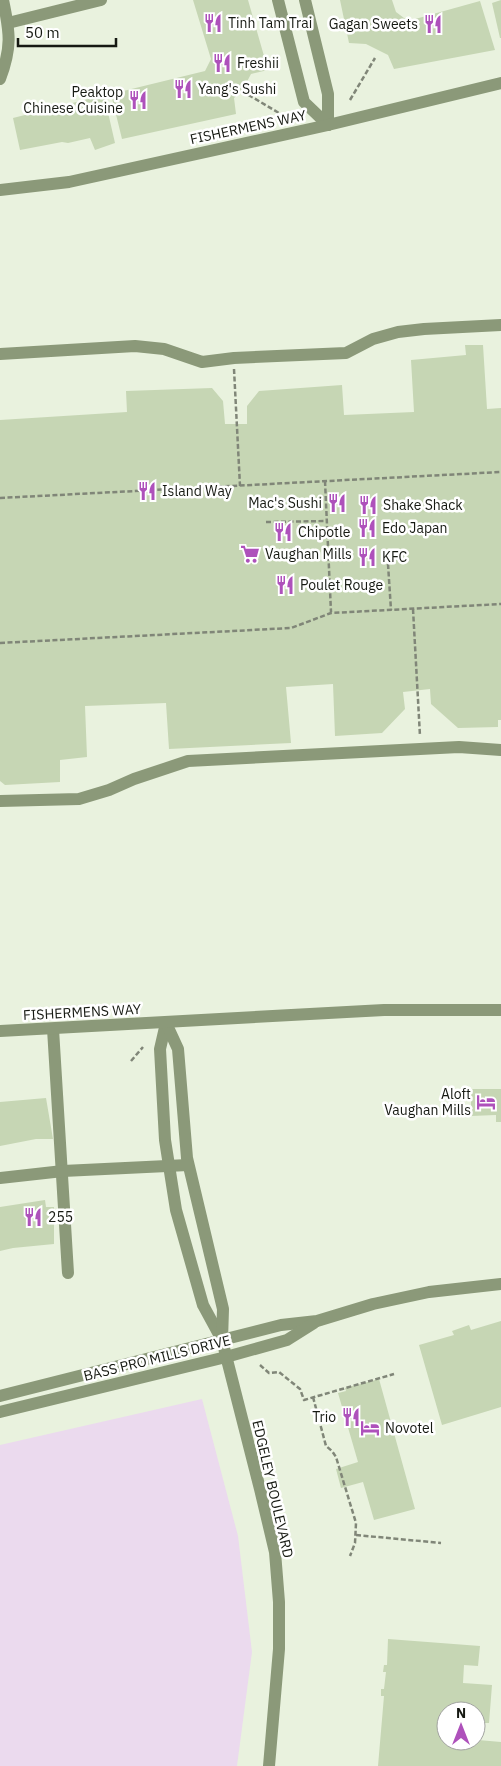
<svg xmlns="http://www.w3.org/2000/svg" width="501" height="1766" font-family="'IBM Plex Sans',sans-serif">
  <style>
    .green { fill: #ebdaee }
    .building { fill: #c6d6b4; fill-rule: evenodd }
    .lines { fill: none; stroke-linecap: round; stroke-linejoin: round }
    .path { stroke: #808678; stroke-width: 2.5; stroke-dasharray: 5 2.5; stroke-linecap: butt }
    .minor { stroke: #8b9979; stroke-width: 12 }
    .labels { text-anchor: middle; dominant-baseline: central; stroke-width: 5; stroke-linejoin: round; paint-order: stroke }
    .poi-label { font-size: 14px; fill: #161912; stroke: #fff; text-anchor: start }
    .street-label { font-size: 14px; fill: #161912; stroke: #fff }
  </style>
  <rect width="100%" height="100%" fill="#e9f2de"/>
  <!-- green -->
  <polygon class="green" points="202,1399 238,1536 252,1652 237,1766 0,1766 0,1445"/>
  <!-- building -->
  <g class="building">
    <polygon points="193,0 248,0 268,70 251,74 242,91 234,98 236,114 122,139 111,94 205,71 211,59"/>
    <polygon points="340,0 392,0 396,12 408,21 480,1 495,50 394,69 388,55 366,44 349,43"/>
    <polygon points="501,0 501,38 500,38 492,3"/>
    <polygon points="104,95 115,143 95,150 90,138 68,143 62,142 20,150 13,118"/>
    <polygon points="465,345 483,345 487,409 501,408 501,720 498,720 498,727 458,728 431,704 430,689 403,692 405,709 382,733 335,736 333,684 286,687 291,743 169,749 166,703 85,706 87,757 60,760 60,782 5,785 0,781 0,420 127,412 126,391 212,388 223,401 225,424 247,424 247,406 259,391 342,385 344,415 414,412 411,360 466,355"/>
    <polygon points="471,1089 501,1089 501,1122 496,1122 496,1115 471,1116"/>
    <polygon points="46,1098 53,1139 36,1139 0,1146 0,1102"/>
    <polygon points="45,1200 46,1207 54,1207 54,1244 13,1248 0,1251 0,1207"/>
    <polygon points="501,1321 501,1407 442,1425 419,1345 454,1335 452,1331 469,1325 471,1330"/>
    <polygon points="379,1379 415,1509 374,1520 363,1482 341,1488 336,1469 358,1462 338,1393 346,1391 345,1388"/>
    <path d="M388 1639 480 1646 478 1666 464 1665 463 1683 492 1685 489 1723H479L478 1740 501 1742V1766H378L384 1696H381V1689H384L386 1672H383L384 1665H387ZM446 1711H476V1741H446Z"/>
  </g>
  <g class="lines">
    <!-- path -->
    <g class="path">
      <polyline points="242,91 289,119"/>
      <polyline points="350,100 375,58"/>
      <polyline points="234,369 240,486"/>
      <polyline points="325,481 331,612"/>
      <polyline points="0,498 501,472"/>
      <polyline points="266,522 326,521"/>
      <polyline points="388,564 391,610"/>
      <polyline points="413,609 420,736"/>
      <polyline points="0,643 291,628 331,613 501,604"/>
      <polyline points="131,1061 143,1047"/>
      <polyline points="260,1365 269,1373 279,1372 300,1389 304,1400 394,1374"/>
      <polyline points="313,1397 326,1446 332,1451 336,1457 356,1523 355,1543 350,1556"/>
      <polyline points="356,1535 441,1543"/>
    </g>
    <!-- minor -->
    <g class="minor">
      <polyline points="278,0 304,102 328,125"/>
      <polyline points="305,0 328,94 328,125"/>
      <polyline points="8,23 101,0"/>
      <path d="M0 79C12 47 10 33 3 0"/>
      <polyline points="0,190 69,182 328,125 501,83"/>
      <polyline points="0,354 135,346 164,349 202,362 234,358 346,353 373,339 398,332 424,329 501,325"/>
      <polyline points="0,801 79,799 109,790 134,779 188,761 459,747 501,750"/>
      <polyline points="166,1023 160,1049 165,1140 176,1210 203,1305 222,1340 260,1489 275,1552 279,1602 279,1649 269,1766"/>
      <polyline points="166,1023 178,1049 187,1158 223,1309 222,1340"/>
      <polyline points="53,1029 68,1273"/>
      <polyline points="0,1031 384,1010 501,1010"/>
      <polyline points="0,1178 63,1171 188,1165"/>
      <polyline points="0,1396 281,1325 317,1321 373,1304 429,1292 501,1284"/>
      <polyline points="0,1412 226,1357 287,1340 314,1323"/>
    </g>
  </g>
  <!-- icons -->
  <defs>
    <g id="restaurant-bare" transform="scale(1.5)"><path d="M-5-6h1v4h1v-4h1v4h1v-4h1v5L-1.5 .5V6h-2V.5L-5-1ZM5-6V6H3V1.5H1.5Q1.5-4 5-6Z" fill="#ae51bb" stroke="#fff" stroke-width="2.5" paint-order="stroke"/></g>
    <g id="supermarket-bare" transform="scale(1.5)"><path d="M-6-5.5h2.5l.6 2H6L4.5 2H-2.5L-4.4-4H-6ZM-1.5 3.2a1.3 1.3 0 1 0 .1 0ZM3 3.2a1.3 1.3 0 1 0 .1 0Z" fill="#ae51bb" stroke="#fff" stroke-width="2.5" paint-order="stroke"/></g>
    <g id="hotel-bare" transform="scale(1.5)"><path d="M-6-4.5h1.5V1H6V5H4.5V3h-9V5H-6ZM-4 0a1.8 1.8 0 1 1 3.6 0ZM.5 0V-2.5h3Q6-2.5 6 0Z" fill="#ae51bb" stroke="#fff" stroke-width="2.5" paint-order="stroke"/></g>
  </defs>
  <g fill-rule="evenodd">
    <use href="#restaurant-bare" x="213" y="23"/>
    <use href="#restaurant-bare" x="433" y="24"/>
    <use href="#restaurant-bare" x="222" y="63"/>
    <use href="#restaurant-bare" x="183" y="89"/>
    <use href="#restaurant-bare" x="138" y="100"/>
    <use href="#restaurant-bare" x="147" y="491"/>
    <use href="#restaurant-bare" x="337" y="503"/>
    <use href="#restaurant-bare" x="368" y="505"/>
    <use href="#restaurant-bare" x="367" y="528"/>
    <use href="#restaurant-bare" x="283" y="532"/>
    <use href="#supermarket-bare" x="250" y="554"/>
    <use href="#restaurant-bare" x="367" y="557"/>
    <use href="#restaurant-bare" x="285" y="585"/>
    <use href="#hotel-bare" x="486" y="1102"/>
    <use href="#restaurant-bare" x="33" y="1217"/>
    <use href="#restaurant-bare" x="351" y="1417"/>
    <use href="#hotel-bare" x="370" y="1428"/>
  </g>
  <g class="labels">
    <!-- poi labels -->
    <g class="poi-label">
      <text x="228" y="23">Tinh Tam Trai</text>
      <text x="418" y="24" text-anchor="end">Gagan Sweets</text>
      <text x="237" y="63">Freshii</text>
      <text x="198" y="89">Yang's Sushi</text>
      <text x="123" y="92" text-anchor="end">Peaktop<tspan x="123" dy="16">Chinese Cuisine</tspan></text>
      <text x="162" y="491">Island Way</text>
      <text x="322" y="503" text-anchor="end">Mac's Sushi</text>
      <text x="383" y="505">Shake Shack</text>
      <text x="382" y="528">Edo Japan</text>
      <text x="298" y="532">Chipotle</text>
      <text x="265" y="554">Vaughan Mills</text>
      <text x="382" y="557">KFC</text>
      <text x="300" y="585">Poulet Rouge</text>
      <text x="471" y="1094" text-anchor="end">Aloft<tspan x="471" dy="16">Vaughan Mills</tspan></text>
      <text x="48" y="1217">255</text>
      <text x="336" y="1417" text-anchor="end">Trio</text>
      <text x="385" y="1428">Novotel</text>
    </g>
    <!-- street labels -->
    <g class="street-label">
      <text transform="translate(248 127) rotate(-12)">FISHERMENS WAY</text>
      <text transform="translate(82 1012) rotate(-3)">FISHERMENS WAY</text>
      <text transform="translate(157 1358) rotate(-14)">BASS PRO MILLS DRIVE</text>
      <text transform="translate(273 1489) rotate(77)">EDGELEY BOULEVARD</text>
    </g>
  </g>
  <!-- north arrow -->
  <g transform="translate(461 1726)"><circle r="24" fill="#ffffff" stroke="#a2a3a0"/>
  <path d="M0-4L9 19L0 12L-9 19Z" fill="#ae51bb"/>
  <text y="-8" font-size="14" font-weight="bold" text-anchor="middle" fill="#161912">N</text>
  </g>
  <!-- scale -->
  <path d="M18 38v8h98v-8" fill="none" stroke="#161912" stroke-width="2.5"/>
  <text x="25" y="38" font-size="15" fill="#161912" stroke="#ffffff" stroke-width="4" paint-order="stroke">50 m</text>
</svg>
